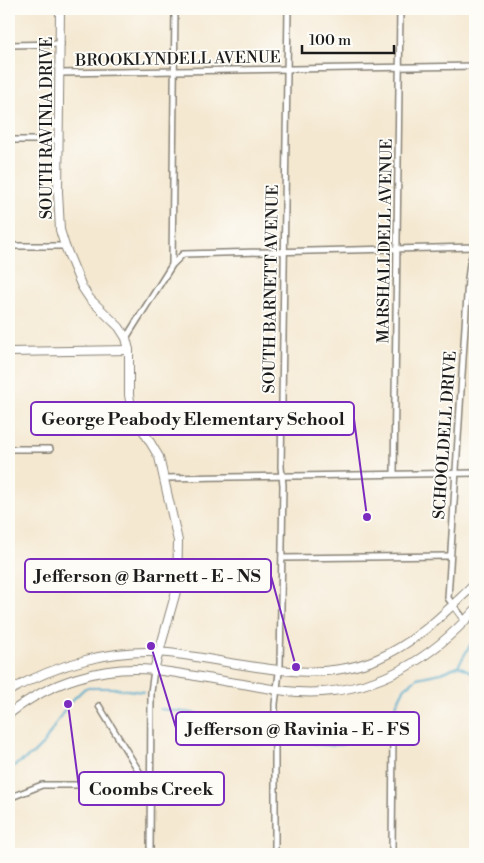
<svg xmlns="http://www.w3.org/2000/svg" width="484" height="863" font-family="'Libre Bodoni',serif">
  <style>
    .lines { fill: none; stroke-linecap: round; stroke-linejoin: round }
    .stream { stroke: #4ba8ca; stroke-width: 2 }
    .street-casing { stroke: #888276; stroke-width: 8 }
    .secondary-casing { stroke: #888276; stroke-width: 10 }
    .street { stroke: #fff; stroke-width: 5 }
    .secondary { stroke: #fff; stroke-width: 8 }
    .labels { text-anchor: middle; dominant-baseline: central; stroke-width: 4; stroke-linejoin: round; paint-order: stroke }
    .street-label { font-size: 16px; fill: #1c1c1c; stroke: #fdfcf7 }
    .leader { fill: none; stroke: #7b2cbf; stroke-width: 2 }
    .callout-dot { fill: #7b2cbf; stroke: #fdfcf7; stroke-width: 2 }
    .callout { fill: #fdfcf7; stroke: #7b2cbf; stroke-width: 2 }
    .callout-label { font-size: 18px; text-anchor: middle; font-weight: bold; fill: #1c1c1c }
  </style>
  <rect width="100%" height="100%" fill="#fdfcf7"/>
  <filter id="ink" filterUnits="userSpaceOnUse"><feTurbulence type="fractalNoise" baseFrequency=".02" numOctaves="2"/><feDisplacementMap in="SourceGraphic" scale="10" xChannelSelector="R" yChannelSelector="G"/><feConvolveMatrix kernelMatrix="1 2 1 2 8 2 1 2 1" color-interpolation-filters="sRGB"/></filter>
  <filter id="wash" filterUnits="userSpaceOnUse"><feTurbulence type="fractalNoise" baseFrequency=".0096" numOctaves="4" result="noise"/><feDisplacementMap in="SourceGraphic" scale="20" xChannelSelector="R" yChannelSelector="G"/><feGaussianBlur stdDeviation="1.12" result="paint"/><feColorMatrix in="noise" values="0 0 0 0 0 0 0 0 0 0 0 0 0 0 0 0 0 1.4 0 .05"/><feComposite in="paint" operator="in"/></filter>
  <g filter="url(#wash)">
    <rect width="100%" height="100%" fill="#f4e8d1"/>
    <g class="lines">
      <!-- stream -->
      <g class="stream">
        <polyline points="459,666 475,674"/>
        <polyline points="160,709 224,717 270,730"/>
        <polyline points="391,715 404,689 417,678 441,673 458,666 475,637"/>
        <path d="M286 735C302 741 331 750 349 742 359 738 370 729 380 723"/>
        <polyline points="9,769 33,754 44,743 68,704 85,688 112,688 143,692"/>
      </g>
    </g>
  </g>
  <g filter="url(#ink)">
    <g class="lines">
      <!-- street casing -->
      <g class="street-casing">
        <g id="street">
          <polyline points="9,45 61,44"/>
          <polyline points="61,73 475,66"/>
          <polyline points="9,140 59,140"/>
          <polyline points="9,246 65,246"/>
          <polyline points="172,264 175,9"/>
          <polyline points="126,338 172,265 183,254 475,247"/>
          <polyline points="9,449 50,449"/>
          <polyline points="394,473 400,9"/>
          <polyline points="164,478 475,473"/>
          <polyline points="282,558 450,556"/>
          <polyline points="465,621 448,598 468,279 470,263 475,246"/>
          <polyline points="99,706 151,791"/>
          <polyline points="9,798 42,785 78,785"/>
          <polyline points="150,854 151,692 154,670"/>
          <polyline points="275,854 275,704 280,665 283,485 281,467 288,9"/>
          <polyline points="392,854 393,732"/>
        </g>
      </g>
      <!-- secondary casing -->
      <g class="secondary-casing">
        <g id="secondary">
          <polyline points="60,9 58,192 60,230 65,246 82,287 90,299 119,327 126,338 129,350 129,395 132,412 159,457 178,541 177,588 154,670"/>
          <polyline points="9,352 129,350"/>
          <path d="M9 691C57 664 113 648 168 653 239 661 308 687 377 659 416 643 445 612 475 584"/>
          <path d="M9 714C49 682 102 665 154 670 184 673 214 680 243 684 270 689 296 694 322 692 384 688 435 655 475 610"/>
        </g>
      </g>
      <!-- street -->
      <use href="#street" class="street"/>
      <!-- secondary -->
      <use href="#secondary" class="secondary"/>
    </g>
  </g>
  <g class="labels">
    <!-- street labels -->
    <g class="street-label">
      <text transform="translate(178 59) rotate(-1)">BROOKLYNDELL AVENUE</text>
      <text transform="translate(47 128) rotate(-90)">SOUTH RAVINIA DRIVE</text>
      <text transform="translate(385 241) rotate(-89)">MARSHALLDELL AVENUE</text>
      <text transform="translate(271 289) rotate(-89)">SOUTH BARNETT AVENUE</text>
      <text transform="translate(445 435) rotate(-86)">SCHOOLDELL DRIVE</text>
    </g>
  </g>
  <!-- callouts -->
  <path class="leader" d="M367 517L354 419M296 667L271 576M151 646L176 728M68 704L79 788"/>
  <g class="callout-dot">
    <circle cx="367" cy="517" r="5"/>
    <circle cx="296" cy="667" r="5"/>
    <circle cx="151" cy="646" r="5"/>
    <circle cx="68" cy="704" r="5"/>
  </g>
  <g class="callout">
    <rect x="31" y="402" width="323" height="33" rx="5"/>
    <rect x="25" y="559" width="246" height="33" rx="5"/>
    <rect x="176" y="712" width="243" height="33" rx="5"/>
    <rect x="79" y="772" width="145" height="33" rx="5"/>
  </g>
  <g class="callout-label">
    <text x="193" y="425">George Peabody Elementary School</text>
    <text x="148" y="582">Jefferson @ Barnett - E - NS</text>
    <text x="298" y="735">Jefferson @ Ravinia - E - FS</text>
    <text x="151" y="795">Coombs Creek</text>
  </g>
  <!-- margin -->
  <rect width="484" height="863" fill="none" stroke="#fdfcf7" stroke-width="30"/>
  <!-- scale -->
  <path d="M302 45v8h92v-8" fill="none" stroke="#1c1c1c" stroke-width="2.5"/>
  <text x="309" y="45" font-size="15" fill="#1c1c1c" stroke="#fdfcf7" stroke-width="4" paint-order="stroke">100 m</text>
</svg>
